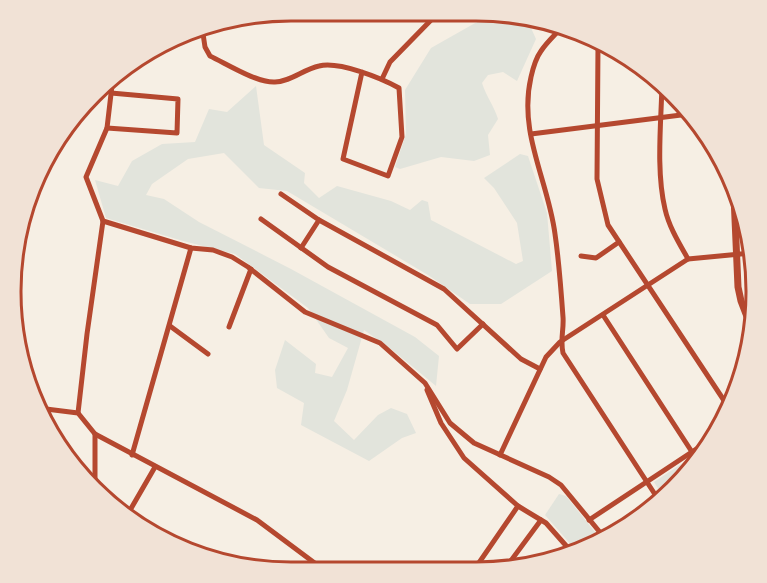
<svg xmlns="http://www.w3.org/2000/svg" width="767" height="583" font-family="'Space Grotesk',sans-serif">
  <style>
    .green { fill: #e2e4dc }
    .lines { fill: none; stroke-linecap: round; stroke-linejoin: round }
    .minor { stroke: #b5482f; stroke-width: 5 }
    .tertiary { stroke: #b5482f; stroke-width: 7 }
    .secondary { stroke: #b5482f; stroke-width: 8 }
    .rim { fill: none; stroke: #b5482f; stroke-width: 3 }
  </style>
  <rect width="100%" height="100%" fill="#f6efe4"/>
  <!-- green -->
  <g class="green">
    <path d="M484 18 527 19 536 39 517 81 503 72 488 75 482 83C486 96 494 106 498 119L488 135 490 155 474 161 441 157 400 169 395 167 406 134 405 90 431 48Z"/>
    <polygon points="256,86 264,145 305,173 304,183 319,198 337,186 391,201 410,210 422,200 428,202 431,220 516,264 523,261 517,223 494,188 484,178 520,154 528,156 547,213 552,271 501,304 470,304 428,275 287,191 259,188 224,153 188,159 152,184 146,195 164,199 199,222 291,269 415,337 439,356 436,386 391,349 364,330 347,390 334,421 354,440 378,415 391,408 407,414 416,433 402,438 369,461 301,425 304,403 277,388 275,370 285,340 316,364 315,373 332,377 348,348 329,338 308,308 235,254 183,241 106,218 95,180 118,186 132,161 162,144 195,142 209,109 227,112"/>
    <polygon points="710,445 709,448 662,495 654,482"/>
    <polygon points="559,494 566,496 599,537 573,547 545,515"/>
  </g>
  <g class="lines">
    <!-- minor -->
    <g class="minor">
      <path d="M202 27 205 47 210 56C227 64 257 83 275 82 290 82 304 69 319 66 339 61 381 78 399 88L402 137 388 176 343 159 362 72"/>
      <path d="M562 27C555 35 547 42 541 51 536 58 533 68 531 77 518 133 548 180 555 234 559 261 561 289 563 317 564 329 560 340 563 353L658 499"/>
      <polyline points="598,45 597,179 608,225 727,405"/>
      <polyline points="382,79 390,62 435,16"/>
      <path d="M662 85C661 124 656 171 665 209 669 227 679 243 688 259"/>
      <polyline points="107,128 177,133 178,99 111,93"/>
      <polyline points="531,134 689,114"/>
      <polyline points="281,194 319,220 444,289 521,359 540,369"/>
      <polyline points="261,219 328,267 437,325 457,349 483,324"/>
      <polyline points="103,221 191,248 213,250 232,257 248,267 305,312 380,343 425,383 450,423 474,443 549,477 561,485 603,536"/>
      <polyline points="301,248 319,220"/>
      <polyline points="581,256 596,258 619,242"/>
      <polyline points="603,315 692,452"/>
      <polyline points="170,326 208,354"/>
      <polyline points="229,327 251,269"/>
      <polyline points="427,390 441,423 464,458 518,506 546,523 569,549"/>
      <polyline points="38,408 78,413 95,434 257,520 324,570"/>
      <polyline points="78,413 87,334 103,221 86,177 107,128 113,77"/>
      <polyline points="132,455 191,248"/>
      <polyline points="500,455 546,357 560,342 688,259 751,253"/>
      <polyline points="95,484 95,434"/>
      <polyline points="129,512 155,467"/>
      <polyline points="589,520 713,438"/>
      <polyline points="474,570 518,506"/>
      <polyline points="504,570 541,520"/>
    </g>
    <!-- tertiary -->
    <polyline class="tertiary" points="734,196 738,287 741,301 751,327"/>
    <!-- secondary -->
    <polyline class="secondary" points="273,13 315,11"/>
  </g>
  <!-- crop -->
  <path d="M0 0H767V583H0ZM291 21H476A270 270 0 0 1 746 291V292A270 270 0 0 1 476 562H291A270 270 0 0 1 21 292V291A270 270 0 0 1 291 21Z" fill="#f1e2d6" fill-rule="evenodd"/>
  <path class="rim" d="M291 21H476A270 270 0 0 1 746 291V292A270 270 0 0 1 476 562H291A270 270 0 0 1 21 292V291A270 270 0 0 1 291 21Z"/>
</svg>
